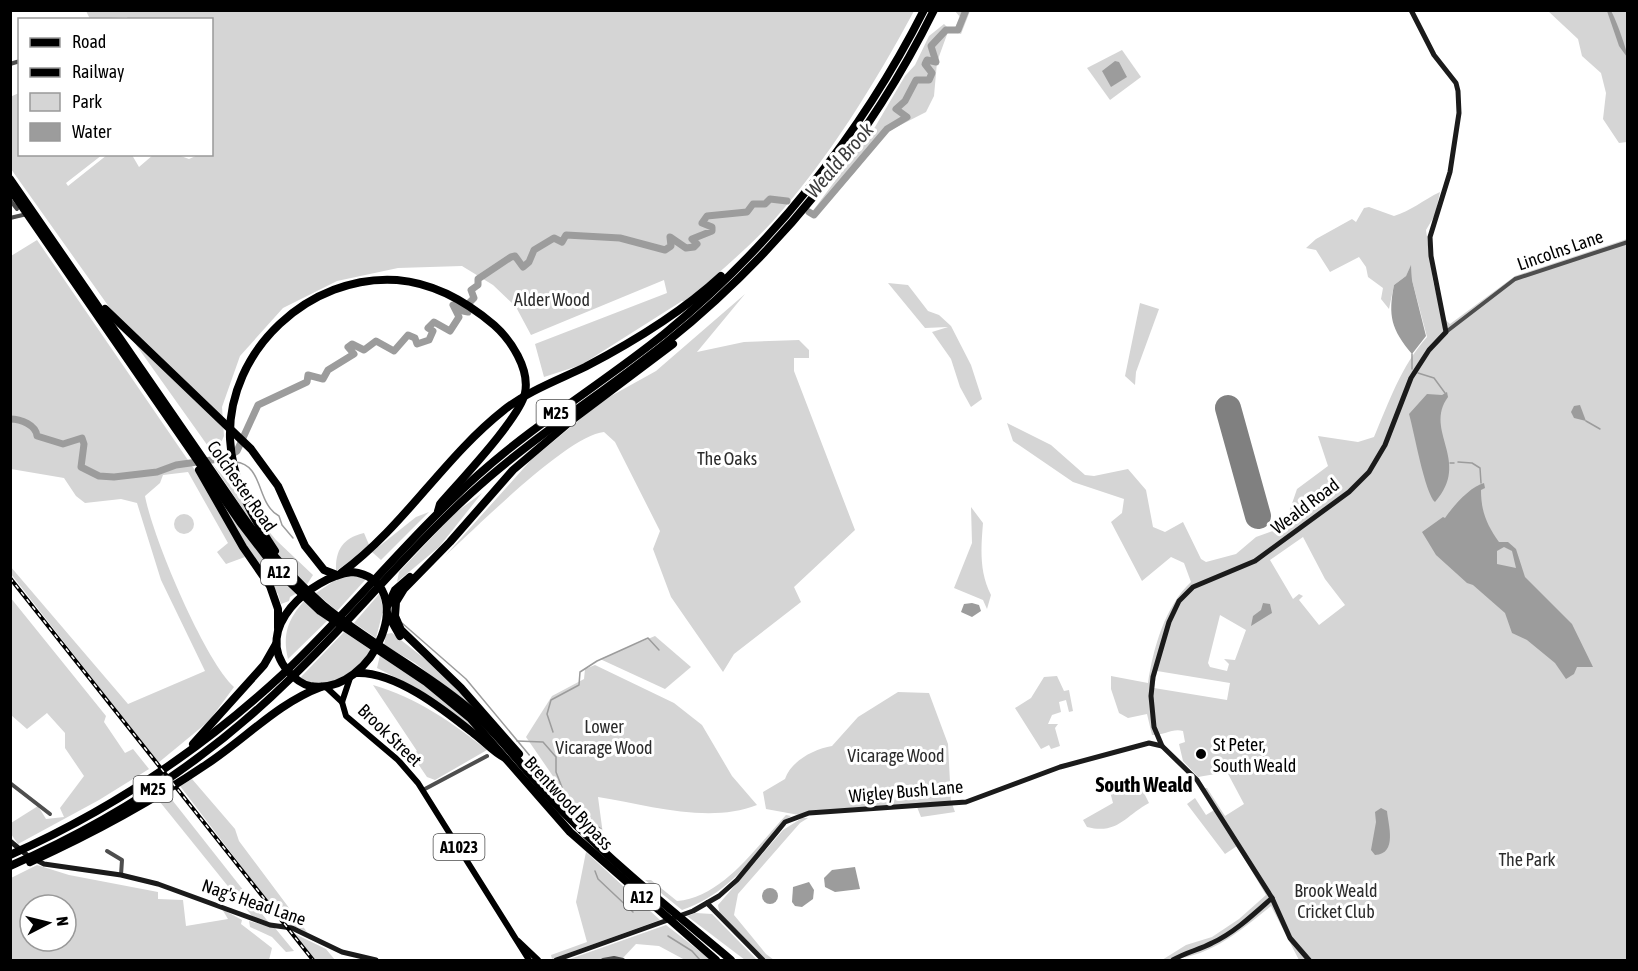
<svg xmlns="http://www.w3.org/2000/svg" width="1638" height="971" font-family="'Asap Condensed',sans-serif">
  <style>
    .green { fill: #d5d5d5; fill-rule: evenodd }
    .water { fill: #9c9c9c; fill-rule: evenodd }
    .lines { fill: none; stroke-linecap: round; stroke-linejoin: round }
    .stream { stroke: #9c9c9c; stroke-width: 1.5 }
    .river { stroke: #9c9c9c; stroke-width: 7 }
    .runway { stroke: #808080; stroke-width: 26 }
    .street { stroke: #4e4e4e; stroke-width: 4 }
    .secondary { stroke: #1b1b1b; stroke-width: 5 }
    .primary { stroke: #000; stroke-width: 6 }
    .highway { stroke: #000; stroke-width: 8 }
    .rail-casing { stroke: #000; stroke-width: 4 }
    .rail { stroke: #fff; stroke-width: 1.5; stroke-dasharray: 4.5; stroke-linecap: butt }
    .poi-dot { fill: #000; stroke: #fff; stroke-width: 2 }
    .labels { text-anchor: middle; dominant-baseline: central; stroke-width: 6; stroke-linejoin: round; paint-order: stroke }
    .shield { fill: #fff; stroke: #4c4c4c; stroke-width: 1.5 }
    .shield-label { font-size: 16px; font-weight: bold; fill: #000 }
    .street-label { font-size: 18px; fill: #000; stroke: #fff }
    .park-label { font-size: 18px; fill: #2c2c2c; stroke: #fff }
    .poi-label { font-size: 18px; fill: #000; stroke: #fff; text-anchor: start }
    .water-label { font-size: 20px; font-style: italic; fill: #3d3d3d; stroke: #fff }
    .quarter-label { font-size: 21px; font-weight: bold; fill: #000; stroke: #fff }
  </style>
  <rect width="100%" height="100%" fill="#fff"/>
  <!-- green -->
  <g class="green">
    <path d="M86 11H914C874 85 829 158 773 221 746 250 715 276 685 302L682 301 581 365 544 377 535 344 667 293 664 280 531 335 516 307 493 285 462 266 398 268 337 281 283 308 240 356 222 407 224 436 215 456 11 169 10 97 19 93 20 154 102 155 66 183 68 186 107 155H132L139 167 153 155H178L189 159 198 155 212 154V20H128L127 17 90 19Z"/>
    <polygon points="955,11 970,11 961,34 953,32 960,17"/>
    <polygon points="1548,11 1627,11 1627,142 1619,143 1603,119 1606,93 1601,73 1582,56 1578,39"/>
    <polygon points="944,24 949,29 937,62 934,96 926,112 885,133 855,172 821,209 812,212 875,127 905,76 915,65 929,36"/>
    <polygon points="1122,50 1141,77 1110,100 1087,68"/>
    <path d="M1440 192 1435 215 1426 230 1433 281 1442 317 1450 324 1515 276 1627 239V960H1299L1271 906C1238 933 1206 960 1162 960L1186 945 1212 937 1239 919 1266 895 1237 846 1225 854 1187 804 1195 798 1206 815 1216 809 1203 788H1207L1225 816 1244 804 1227 772 1198 777 1183 761 1179 744 1185 742 1183 731C1172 728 1163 736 1152 735L1147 714 1128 718 1119 713 1111 689V676L1148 683C1153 649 1165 606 1191 582L1184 563 1171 557 1142 581 1111 522 1122 513 1124 499 1073 482 1013 441 1007 423 1051 445 1085 475 1094 476 1128 469 1146 490 1153 527 1165 532 1183 522 1201 559 1206 562 1236 554 1256 537 1284 527 1297 489 1328 466 1318 436 1358 442 1374 437C1389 402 1401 366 1427 337L1412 280 1411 266 1406 276 1394 285 1389 309 1381 299 1383 288 1368 277 1366 267 1359 257 1330 272 1316 250 1306 248 1316 239 1352 219 1356 222 1364 208 1369 207 1394 216C1411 211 1423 200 1440 192ZM1303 537 1325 579 1345 605 1319 625 1299 600 1303 596 1299 594 1293 599 1270 560ZM1220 615 1246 630 1235 660 1224 659 1229 664 1227 671 1210 667 1208 663ZM1157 671 1230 683 1227 700 1154 688Z"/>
    <path d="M37 240 203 482 245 557 226 564 217 552 228 543 188 472 163 475 160 483 145 496C153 538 204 659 234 687L209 721 158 763 11 574 10 566 128 704 205 671 161 580 137 503 121 499 85 503 76 496 64 478 11 469V256Z"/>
    <polygon points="888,283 908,285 928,311 939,315 951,326 971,365 982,399 971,407 960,387 951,359 932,332 948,327 925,328"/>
    <path d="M745 294 697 352 744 342 799 340 809 350V358H794V371L855 530 794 587 801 602 734 654 723 672 671 597 653 549 660 531 615 442 604 432C568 435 476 528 445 556L531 460 602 401 656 371Z"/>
    <polygon points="1140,303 1159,309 1136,372 1135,385 1125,376"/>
    <polygon points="212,463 276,540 313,575 306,586 267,545"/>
    <polygon points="482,493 439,547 397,582 399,572 455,513"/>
    <polygon points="221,497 297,593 290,597 289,601 281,604 278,594 247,549 218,499"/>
    <path d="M971 507 983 523C981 548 979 571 991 595L987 609 983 600 954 588 972 543Z"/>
    <polygon points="429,512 381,560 372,552 416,517"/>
    <circle cx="184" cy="524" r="10"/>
    <path d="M364 533 370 547 336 571C335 550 343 538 364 533Z"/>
    <polygon points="350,575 366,579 337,611 316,593 337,579"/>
    <polygon points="380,593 383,611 376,638 354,623"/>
    <polygon points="10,597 106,716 104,722 125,753 133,749 149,769 99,800 18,844 11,834 11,823 38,806 46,819 64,817 60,808 84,776 65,748 65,733 47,713 27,729 11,715"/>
    <path d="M305 600 328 620 288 659C282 634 288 619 305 600Z"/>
    <path d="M344 632 371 650C353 674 330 692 300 678Z"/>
    <polygon points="392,633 439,670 474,706 472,708 415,663 384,645 386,634"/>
    <polygon points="655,636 691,667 665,689 600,659"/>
    <polygon points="380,655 437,693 479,730 477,732 422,691 377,668"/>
    <path d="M595 665 674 703 702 725 732 776 757 805C709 824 648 805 598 797L604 842 559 785 526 737 552 696 584 679 585 669Z"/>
    <polygon points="1057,676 1064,691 1069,690 1073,711 1069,712 1066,700 1059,702 1061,712 1052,715 1048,724 1058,724 1055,728 1060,746 1051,749 1049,745 1041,749 1015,708 1031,698 1044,677"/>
    <path d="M373 685C416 697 453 723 487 750L435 780 427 777 412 755 417 751Z"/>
    <path d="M898 692 929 693 948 744 951 801 955 812 921 817 917 807 799 815 766 809 763 792 785 779C791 761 814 749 832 746L858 717Z"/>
    <path d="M1136 777 1149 803C1126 815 1118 835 1087 827L1083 820 1113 803 1108 784Z"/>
    <polygon points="192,779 235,829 239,841 307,932 284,922 180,786"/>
    <polygon points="169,796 270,924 252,916 160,802"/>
    <path d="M786 815 791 816C781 823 773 834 765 844 741 873 719 897 682 910L645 880H651L677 901C723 897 756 847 786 815Z"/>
    <polygon points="802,818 808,818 800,823 738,894 734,915 766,954 774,960 765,960 720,915 718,905 783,830"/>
    <polygon points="586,852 660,920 552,959 551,955 587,942 576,902"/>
    <path d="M37 865 69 875 158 892V899L183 900 186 926 228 919 222 909 242 920 241 924 272 948 269 960H11V878ZM30 905H66V941H30Z"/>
    <polygon points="696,913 712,914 757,960 745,960 687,916"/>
    <polygon points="249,921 275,928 294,951 286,952 272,937 250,927"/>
    <polygon points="666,925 711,960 685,960 659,946 636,944 621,960 567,960"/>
    <polygon points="293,933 326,949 335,960 315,960"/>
  </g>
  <!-- water -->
  <g class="water">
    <path d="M1607 11H1611C1615 17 1628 52 1627 57L1619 46Z"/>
    <polygon points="1115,61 1119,62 1127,77 1111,87 1102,71"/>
    <path d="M1411 265 1412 280 1426 336 1412 354C1391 329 1388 316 1394 285L1406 276Z"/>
    <path d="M1447 392 1448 397C1423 431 1472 461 1435 502 1425 494 1414 431 1409 414L1427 394 1442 395Z"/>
    <polygon points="1580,405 1586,421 1574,418 1571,412 1574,406"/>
    <path d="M1484 483 1485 488 1481 490C1481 512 1487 525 1499 542H1508L1516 549 1525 577 1572 624 1593 667H1577L1574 674 1566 679 1555 663 1527 640 1512 633 1505 613 1473 585 1467 583 1436 555 1422 532 1443 517 1445 518C1453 506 1471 486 1484 483ZM1504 547 1512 551 1516 568 1497 564V551Z"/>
    <polygon points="972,603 979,605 981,611 972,617 961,612 964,604"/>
    <polygon points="1263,603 1270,604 1272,613 1251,626 1253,616 1261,610"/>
    <path d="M1381 808 1387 811C1388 824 1398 854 1375 855L1371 850 1376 822 1375 812Z"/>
    <polygon points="855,867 860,889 835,892 825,887 824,878 832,870"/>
    <polygon points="809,882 814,890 813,899 802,907 795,906 792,902 793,887"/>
    <circle cx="770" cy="896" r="8"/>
  </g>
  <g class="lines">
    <!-- stream -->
    <g class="stream">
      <polyline points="1412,354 1412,369"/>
      <polyline points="1418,373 1434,378 1445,393"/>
      <polyline points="1586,421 1600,429"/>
      <polyline points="222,458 231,461"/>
      <path d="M235 462C264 464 256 504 279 516L282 525 293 538"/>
      <polyline points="1458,462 1472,463 1480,468 1481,483"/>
      <polyline points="1450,463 1454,463"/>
      <polyline points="402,623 466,679 570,804 601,829 601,840"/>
      <polyline points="553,732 547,714 551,700 579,685 580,672 597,661 648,638 659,650"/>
      <polyline points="517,741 543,742 556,757 556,772 565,795"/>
      <polyline points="595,871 598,879 633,912"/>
      <polyline points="668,936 692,951 700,960"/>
    </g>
    <!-- river -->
    <g class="river">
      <polyline points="809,212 814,215 887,129 907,117 896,109 905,101 916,80 929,80 932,73 925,64 927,60 936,62 931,46 946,30 958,30 966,10"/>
      <path d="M10 419C21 419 36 425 37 436L63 444 82 438 84 444 81 467 99 476 114 477 157 472 176 465 226 458 237 451 258 405 307 382 308 375 323 379 328 370 354 354 348 347 352 344 364 350 376 341 394 351 408 335 415 338 417 344 429 340 433 331 428 328 434 322 450 331 459 317 453 305 459 303 463 311 468 312 469 303 474 298 471 290 478 285V279L511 257 515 256 523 267 529 262 534 250 554 238 562 242 566 235 620 238 665 250 671 246 670 237 686 248 694 247 697 244 692 239 712 231V227L702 223 707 216 747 212 753 204H765L770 199 787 201"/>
    </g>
    <!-- runway -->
    <polyline class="runway" points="1228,408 1258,516"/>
    <!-- street -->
    <g class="street">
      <polyline points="10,64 20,61"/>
      <polyline points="10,200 17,209"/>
      <polyline points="10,218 27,214"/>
      <polyline points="1446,332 1515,279 1628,242"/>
      <polyline points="10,783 50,814"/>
      <polyline points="423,790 487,756"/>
      <polyline points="107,851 122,860 121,875"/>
      <polyline points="603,960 614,958 623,960"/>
    </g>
    <!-- secondary -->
    <g class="secondary">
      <polyline points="10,841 28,856 44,864 121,875 158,884 270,925 292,928 342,952 376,960"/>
      <polyline points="707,903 763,960"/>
      <polyline points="556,960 693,911 719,896 737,880 785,822 809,813 966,802 1060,767 1149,743 1162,746"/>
      <path d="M1173 960C1186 952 1199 950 1212 943 1234 933 1254 914 1272 898"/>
      <polyline points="1309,960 1290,938 1272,898 1197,780 1162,746 1154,727 1151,696 1153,677 1169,622 1179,601 1193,587 1255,561 1349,492 1369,472 1385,445 1411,378 1429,350 1446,332 1431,256 1430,237 1450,172 1459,113 1458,91 1456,83 1434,55 1411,10"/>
    </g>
    <!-- primary -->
    <g class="primary">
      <polyline points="350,678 342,702 346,716 398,760 418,783 529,960"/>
      <polyline points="326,687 342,702"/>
      <polyline points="518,941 538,960"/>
    </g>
    <!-- highway -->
    <g class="highway">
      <path d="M10 179 244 518C267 550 293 579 323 605 368 643 422 669 467 707 504 739 531 779 565 814 617 867 675 913 731 960"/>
      <polyline points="10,189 240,522 276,569 320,611 426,682 471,719 570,832 716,960"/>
      <polyline points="105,309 251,449 278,486 305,546 324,570 337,575"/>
      <polyline points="199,470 243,547 270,586 278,609 278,628"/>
      <path d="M275 551C252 517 232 481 230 439 227 350 310 274 397 280 433 283 467 302 494 325 511 340 530 369 525 393 520 418 459 482 440 504L438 511"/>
      <path d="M352 572C422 580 375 697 310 686 301 684 294 678 288 671 251 629 311 577 352 572Z"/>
      <path d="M341 573C404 527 443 458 504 410 528 391 558 380 585 367 633 342 681 313 721 276"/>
      <polyline points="388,605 395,590 410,577"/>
      <polyline points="387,613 400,636"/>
      <path d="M356 673C395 671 443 709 473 733 484 741 493 752 505 758"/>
      <polyline points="193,744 264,665 276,644"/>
      <polyline points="519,754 461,688 401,630 395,616 396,602 404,589 450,542 513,470 572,420 673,344"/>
      <path d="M10 855C111 810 202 749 283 674 351 610 409 537 478 475 536 423 603 383 664 334 772 246 861 134 924 10"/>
      <path d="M30 862C92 834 151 802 207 764 245 739 278 703 321 687"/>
      <path d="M10 866C115 820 210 758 291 678 353 619 406 552 470 494 531 438 602 394 667 342 779 252 870 139 934 10"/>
    </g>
    <!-- rail casing -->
    <g class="rail-casing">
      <polyline id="rail" points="10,578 313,960"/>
    </g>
    <!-- rail -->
    <use href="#rail" class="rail"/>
  </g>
  <!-- markers -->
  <circle class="poi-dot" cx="1201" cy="754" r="6"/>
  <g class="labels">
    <!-- shield labels -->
    <g class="shield">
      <rect x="536.5" y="400" width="39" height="26" rx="4.5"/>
      <rect x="261" y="559" width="36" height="26" rx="4.5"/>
      <rect x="133.5" y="776" width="39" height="26" rx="4.5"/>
      <rect x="433.5" y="834" width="51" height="26" rx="4.5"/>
      <rect x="624" y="884" width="36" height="26" rx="4.5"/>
    </g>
    <g class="shield-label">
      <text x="556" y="413">M25</text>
      <text x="279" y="572">A12</text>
      <text x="153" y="789">M25</text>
      <text x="459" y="847">A1023</text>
      <text x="642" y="897">A12</text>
    </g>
    <!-- street labels -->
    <g class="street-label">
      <text transform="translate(1560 250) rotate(-19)">Lincolns Lane</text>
      <text transform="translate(242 486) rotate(55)">Colchester Road</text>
      <text transform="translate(1305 506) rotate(-37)">Weald Road</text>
      <text transform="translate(390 735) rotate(44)">Brook Street</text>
      <text transform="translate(906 791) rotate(-5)">Wigley Bush Lane</text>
      <text transform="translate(569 803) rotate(47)">Brentwood Bypass</text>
      <text transform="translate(254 902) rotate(19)">Nag's Head Lane</text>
    </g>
    <!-- park labels -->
    <g class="park-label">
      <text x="552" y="299">Alder Wood</text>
      <text x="727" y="458">The Oaks</text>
      <text x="604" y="726">Lower<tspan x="604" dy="21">Vicarage Wood</tspan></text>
      <text x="896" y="755">Vicarage Wood</text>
      <text x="1527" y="859">The Park</text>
      <text x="1336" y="890">Brook Weald<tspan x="1336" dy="21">Cricket Club</tspan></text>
    </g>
    <!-- poi labels -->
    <g class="poi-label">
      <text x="1213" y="744">St Peter,<tspan x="1213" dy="21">South Weald</tspan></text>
    </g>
    <!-- water labels -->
    <g class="water-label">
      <text transform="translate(839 160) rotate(-49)">Weald Brook</text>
    </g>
    <!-- quarter labels -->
    <g class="quarter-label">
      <text x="1144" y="784">South Weald</text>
    </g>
  </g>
  <!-- border -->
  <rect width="1638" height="971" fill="none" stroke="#000000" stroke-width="24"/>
  <!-- legend -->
  <rect x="18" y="18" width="195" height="138" fill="#ffffff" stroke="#999999" stroke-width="1.5"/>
  <rect x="30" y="38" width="30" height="9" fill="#000000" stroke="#999999" stroke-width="1.5"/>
  <text x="72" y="48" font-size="18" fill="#000000">Road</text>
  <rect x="30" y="68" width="30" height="9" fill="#000000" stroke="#999999" stroke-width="1.5"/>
  <text x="72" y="78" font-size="18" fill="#000000">Railway</text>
  <rect x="30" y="93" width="30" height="18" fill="#d5d5d5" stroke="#999999" stroke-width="1.5"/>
  <text x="72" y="108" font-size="18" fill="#000000">Park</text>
  <rect x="30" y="123" width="30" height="18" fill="#9c9c9c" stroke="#999999" stroke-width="1.5"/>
  <text x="72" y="138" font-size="18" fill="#000000">Water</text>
  <!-- north arrow -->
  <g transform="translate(48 923) rotate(83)"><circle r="28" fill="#ffffff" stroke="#999999" stroke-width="1.5"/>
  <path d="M0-4.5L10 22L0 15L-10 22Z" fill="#000000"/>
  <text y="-9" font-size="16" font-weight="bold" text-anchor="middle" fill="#000000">N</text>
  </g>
</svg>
